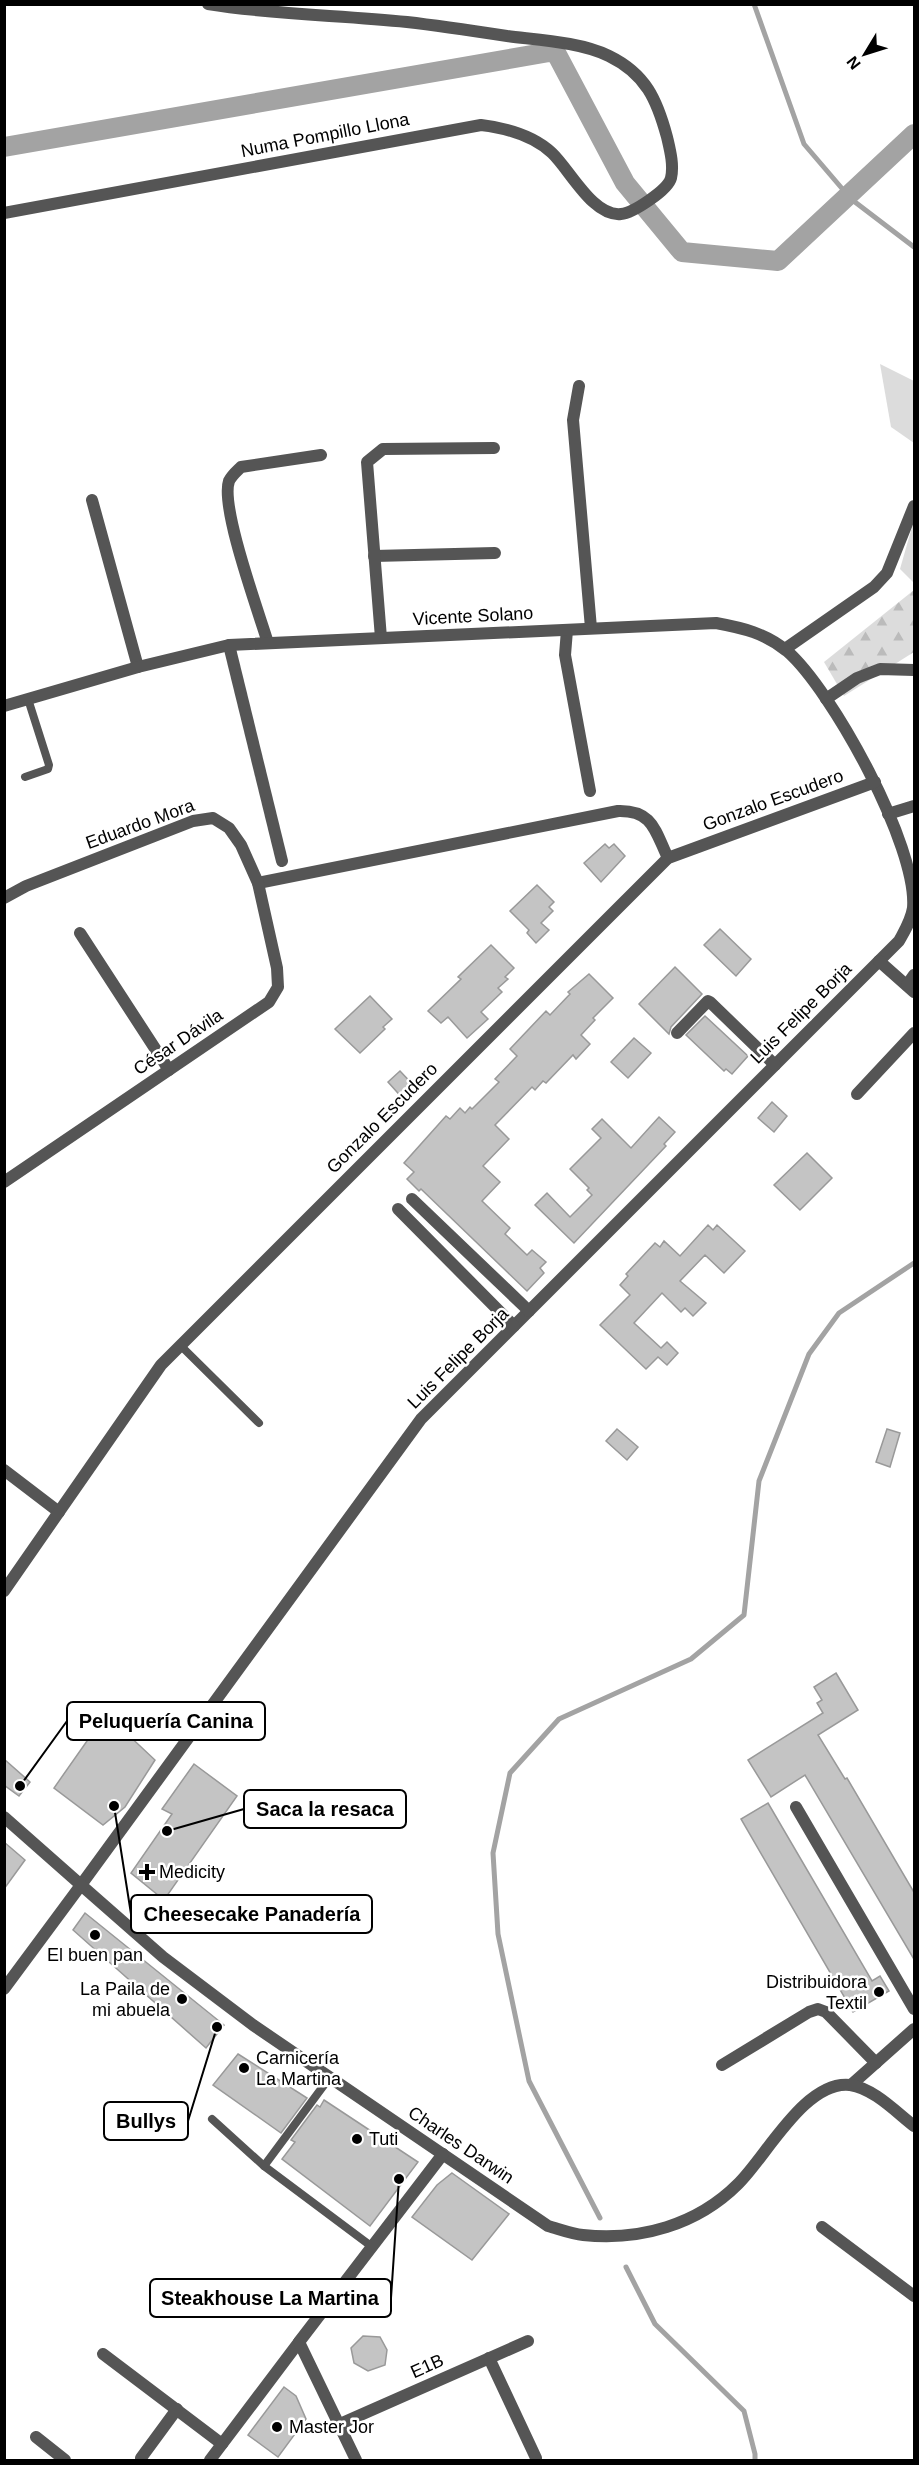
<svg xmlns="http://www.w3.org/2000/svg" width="919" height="2465" font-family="Helvetica,sans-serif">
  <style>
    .green { fill: #dcdcdc }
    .forest { fill: url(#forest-firs) }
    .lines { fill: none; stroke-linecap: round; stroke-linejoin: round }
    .stream { stroke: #a3a3a3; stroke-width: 5 }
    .canal { stroke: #a3a3a3; stroke-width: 20 }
    .building { fill: #c4c4c4; stroke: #999; stroke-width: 1.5 }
    .service { stroke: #555; stroke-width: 8 }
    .minor { stroke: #555; stroke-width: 12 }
    .tertiary { stroke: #555; stroke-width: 12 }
    .poi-dot { fill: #000; stroke: #fff; stroke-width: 2 }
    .labels { text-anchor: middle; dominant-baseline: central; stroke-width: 5; stroke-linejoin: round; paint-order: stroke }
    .street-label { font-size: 18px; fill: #000; stroke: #fff }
    .poi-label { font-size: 18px; fill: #000; stroke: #fff; text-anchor: start }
    .leader { fill: none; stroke: #000; stroke-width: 2 }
    .callout-dot { fill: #000; stroke: #fff; stroke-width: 2 }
    .callout { fill: #fff; stroke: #000; stroke-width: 2 }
    .callout-label { font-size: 20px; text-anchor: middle; font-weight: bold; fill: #000 }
  </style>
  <defs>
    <pattern id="forest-firs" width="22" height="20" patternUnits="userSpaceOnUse" patternTransform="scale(1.5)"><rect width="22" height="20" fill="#dcdcdc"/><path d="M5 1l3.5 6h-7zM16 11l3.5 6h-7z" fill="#bbb"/></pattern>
  </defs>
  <rect width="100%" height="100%" fill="#fff"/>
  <!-- green -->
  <g class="green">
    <polygon points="880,364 914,381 914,443 891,427"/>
    <polygon points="914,520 914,583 900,569"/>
  </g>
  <!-- forest -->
  <polygon class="forest" points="914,590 914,652 844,696 824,662"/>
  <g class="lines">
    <!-- stream -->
    <g class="stream">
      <polyline points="754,4 804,144 851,199 914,247"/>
      <polyline points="600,2218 529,2081 498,1934 493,1853 510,1773 559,1719 691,1659 744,1615 759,1481 809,1354 839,1313 914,1263"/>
      <polyline points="626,2267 655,2324 744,2411 755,2454 755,2460"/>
    </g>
    <!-- canal -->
    <polyline class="canal" points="4,147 555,51 625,183 682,252 778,261 914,134"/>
  </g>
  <!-- building -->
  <g class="building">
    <polygon points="605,844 609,848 614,844 625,856 601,882 584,863"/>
    <polygon points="537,885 554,902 549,907 553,911 541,923 549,930 536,943 527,933 529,930 510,911"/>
    <polygon points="720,929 751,959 736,976 704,945"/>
    <polygon points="491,945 514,968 505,977 508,979 498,988 502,992 481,1012 488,1019 467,1038 448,1017 441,1023 428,1011 461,979 458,977"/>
    <polygon points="675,967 702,994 671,1027 669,1034 639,1004"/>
    <polygon points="589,974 613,998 593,1018 595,1020 581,1035 590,1044 576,1059 573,1055 546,1083 543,1081 535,1090 532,1087 495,1125 509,1139 483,1166 500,1182 482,1201 510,1228 505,1234 527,1255 532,1250 546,1262 540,1268 544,1273 527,1291 421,1189 419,1191 407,1179 414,1172 404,1163 446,1116 450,1119 460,1108 465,1113 470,1107 472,1109 499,1082 495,1079 517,1056 510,1049 546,1011 550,1015 570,994 568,992"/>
    <polygon points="370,996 392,1019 383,1027 385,1029 360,1053 335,1029"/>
    <polygon points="705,1016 748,1056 732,1074 726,1069 724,1071 686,1035"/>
    <polygon points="634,1038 651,1053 628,1078 611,1062"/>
    <polygon points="400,1071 417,1089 405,1101 388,1082"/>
    <polygon points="772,1102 787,1116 774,1132 758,1118"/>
    <polygon points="659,1117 675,1132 664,1144 666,1146 574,1243 535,1205 547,1193 570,1217 592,1195 587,1190 589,1188 570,1169 601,1138 592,1129 602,1119 631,1148"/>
    <polygon points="807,1153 832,1178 800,1210 774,1185"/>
    <polygon points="708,1225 713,1230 717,1225 745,1251 724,1273 705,1255 680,1281 706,1303 693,1316 685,1308 681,1312 662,1293 634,1323 661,1348 667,1342 678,1353 667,1365 658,1357 646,1369 600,1325 630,1295 620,1285 628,1276 626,1274 655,1243 660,1247 664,1241 680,1256"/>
    <polygon points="617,1429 638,1447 627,1460 606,1441"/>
    <polygon points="887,1429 900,1433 890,1467 876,1462"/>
    <polygon points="836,1673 858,1710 818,1735 845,1779 847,1778 915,1894 915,1961 805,1775 771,1797 748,1760 823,1713 817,1703 822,1700 814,1687"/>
    <polygon points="106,1714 155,1760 125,1807 103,1825 54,1788"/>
    <polygon points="4,1759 30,1782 19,1796 4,1785"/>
    <polygon points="194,1764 237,1796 164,1900 131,1873 172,1814 162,1809"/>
    <polygon points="768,1803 872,1981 880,1976 889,1991 853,2012 741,1819"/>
    <polygon points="4,1842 25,1860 4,1889"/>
    <polygon points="85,1913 224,2025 206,2048 73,1930"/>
    <polygon points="238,2054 307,2098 281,2133 213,2085"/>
    <polygon points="324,2100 418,2162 370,2226 282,2159 295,2142 291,2140 317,2105 320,2107"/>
    <polygon points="452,2173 509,2214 472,2260 412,2217 437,2185"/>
    <polygon points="363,2336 380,2337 387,2350 385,2365 368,2371 354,2363 351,2348"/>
    <polygon points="284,2387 296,2396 306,2419 278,2457 248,2435"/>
  </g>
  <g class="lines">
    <!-- service -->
    <g class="service">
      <polyline points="25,777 48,769 49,765 28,699"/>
      <polyline points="180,1345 259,1423"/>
      <polyline points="212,2119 264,2166 371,2246"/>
      <polyline points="264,2166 330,2077"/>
    </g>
    <!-- minor -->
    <g class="minor">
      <path d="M4 213 481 125C506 128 533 135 552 153 570 170 593 217 621 214 633 213 668 190 671 178 674 165 670 150 667 137 657 100 646 74 609 56 581 42 538 40 507 36 474 31 441 26 407 22 341 15 274 15 208 4"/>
      <polyline points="579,386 573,420 591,628"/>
      <polyline points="92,500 138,667"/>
      <polyline points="374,556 495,553"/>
      <polyline points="567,630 565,655 590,791"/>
      <polyline points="381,638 367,462 383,449 494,448"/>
      <path d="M268 643C259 613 220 507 229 481 232 475 237 471 241 467L321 455"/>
      <polyline points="229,645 282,861"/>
      <polyline points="785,649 874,587 887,573 914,506"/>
      <polyline points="826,699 857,678 880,669 914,670"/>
      <path d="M4 706 138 667 229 645 716 623C743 628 765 633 787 651 832 690 918 847 913 908 911 921 905 930 899 941L421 1419 81 1885 4 1817"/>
      <polyline points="888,814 914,806"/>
      <path d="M258 883 618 811C653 810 655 831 668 858"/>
      <polyline points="4,898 26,886 193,821 213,818 229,828 241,845 258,883 277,968 278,987 269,1002 4,1182"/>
      <polyline points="80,933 169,1070"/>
      <polyline points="879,961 914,992"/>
      <polyline points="907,985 914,975"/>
      <polyline points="677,1033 708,1001 710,1002 775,1065"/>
      <polyline points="857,1094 914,1033"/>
      <polyline points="412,1199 529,1311"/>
      <polyline points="398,1209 514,1326"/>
      <polyline points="4,1470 59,1512"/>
      <polyline points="4,1591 161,1365 668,858 875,782"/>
      <polyline points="796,1807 914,2009"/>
      <polyline points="722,2065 809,2012 818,2009 826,2012 876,2063"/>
      <polyline points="851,2085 914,2029"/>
      <polyline points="822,2227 914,2296"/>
      <polyline points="103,2354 222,2444"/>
      <polyline points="489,2358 536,2458"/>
      <polyline points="340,2424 528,2341"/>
      <polyline points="36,2437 65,2460"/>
      <polyline points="141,2458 177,2409"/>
      <polyline points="210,2460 299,2342"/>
    </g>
    <!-- tertiary -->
    <g class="tertiary">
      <path d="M4 1989 81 1885 163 1957 253 2025 548 2226C559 2229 572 2234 583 2235 640 2241 697 2225 738 2184 766 2157 805 2080 850 2085 873 2088 896 2112 914 2126"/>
      <polyline points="356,2460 299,2342 443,2154"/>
    </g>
  </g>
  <!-- markers -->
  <g class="poi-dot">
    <path d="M144 1863h6v6h6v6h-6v6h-6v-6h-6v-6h6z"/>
    <circle cx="95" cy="1935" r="6"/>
    <circle cx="879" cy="1992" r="6"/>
    <circle cx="182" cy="1999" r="6"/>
    <circle cx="244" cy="2068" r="6"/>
    <circle cx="357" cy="2139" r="6"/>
    <circle cx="277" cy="2427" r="6"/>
  </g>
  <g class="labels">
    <!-- street labels -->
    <g class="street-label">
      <text transform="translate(325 135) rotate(-11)">Numa Pompillo Llona</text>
      <text transform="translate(473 616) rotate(-3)">Vicente Solano</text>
      <text transform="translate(773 800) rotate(-20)">Gonzalo Escudero</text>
      <text transform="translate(140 824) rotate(-20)">Eduardo Mora</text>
      <text transform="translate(801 1013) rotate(-45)">Luis Felipe Borja</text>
      <text transform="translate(178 1042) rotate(-34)">César Dávila</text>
      <text transform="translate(382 1118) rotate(-45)">Gonzalo Escudero</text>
      <text transform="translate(458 1358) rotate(-45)">Luis Felipe Borja</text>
      <text transform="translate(461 2145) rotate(34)">Charles Darwin</text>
      <text transform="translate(427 2366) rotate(-24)">E1B</text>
    </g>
    <!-- poi labels -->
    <g class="poi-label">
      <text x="159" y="1872">Medicity</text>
      <text x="95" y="1955" text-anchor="middle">El buen pan</text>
      <text x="867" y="1982" text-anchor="end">Distribuidora<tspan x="867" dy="21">Textil</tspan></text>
      <text x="170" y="1989" text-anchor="end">La Paila de<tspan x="170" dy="21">mi abuela</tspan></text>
      <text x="256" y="2058">Carnicería<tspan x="256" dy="21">La Martina</tspan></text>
      <text x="369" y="2139">Tuti</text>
      <text x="289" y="2427">Master Jor</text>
    </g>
  </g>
  <!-- callouts -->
  <path class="leader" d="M20 1786L67 1721M167 1831L244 1809M114 1806L131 1914M217 2027L188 2121M399 2179L391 2298"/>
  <g class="callout-dot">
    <circle cx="20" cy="1786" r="6"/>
    <circle cx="167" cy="1831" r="6"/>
    <circle cx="114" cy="1806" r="6"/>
    <circle cx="217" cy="2027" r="6"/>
    <circle cx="399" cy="2179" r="6"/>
  </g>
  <g class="callout">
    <rect x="67" y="1702" width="198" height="38" rx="6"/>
    <rect x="244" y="1790" width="162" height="38" rx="6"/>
    <rect x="131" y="1895" width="241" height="38" rx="6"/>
    <rect x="104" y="2102" width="84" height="38" rx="6"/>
    <rect x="150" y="2279" width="241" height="38" rx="6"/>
  </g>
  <g class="callout-label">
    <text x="166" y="1728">Peluquería Canina</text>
    <text x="325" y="1816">Saca la resaca</text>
    <text x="252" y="1921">Cheesecake Panadería</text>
    <text x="146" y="2128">Bullys</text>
    <text x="270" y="2305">Steakhouse La Martina</text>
  </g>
  <!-- border -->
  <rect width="919" height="2465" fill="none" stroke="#000000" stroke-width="12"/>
  <!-- north arrow -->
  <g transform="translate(865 54) rotate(232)" stroke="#ffffff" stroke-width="4.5" paint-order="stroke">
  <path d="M0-4.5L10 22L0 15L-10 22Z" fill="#000000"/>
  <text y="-9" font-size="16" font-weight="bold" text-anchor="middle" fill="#000000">N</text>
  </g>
</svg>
